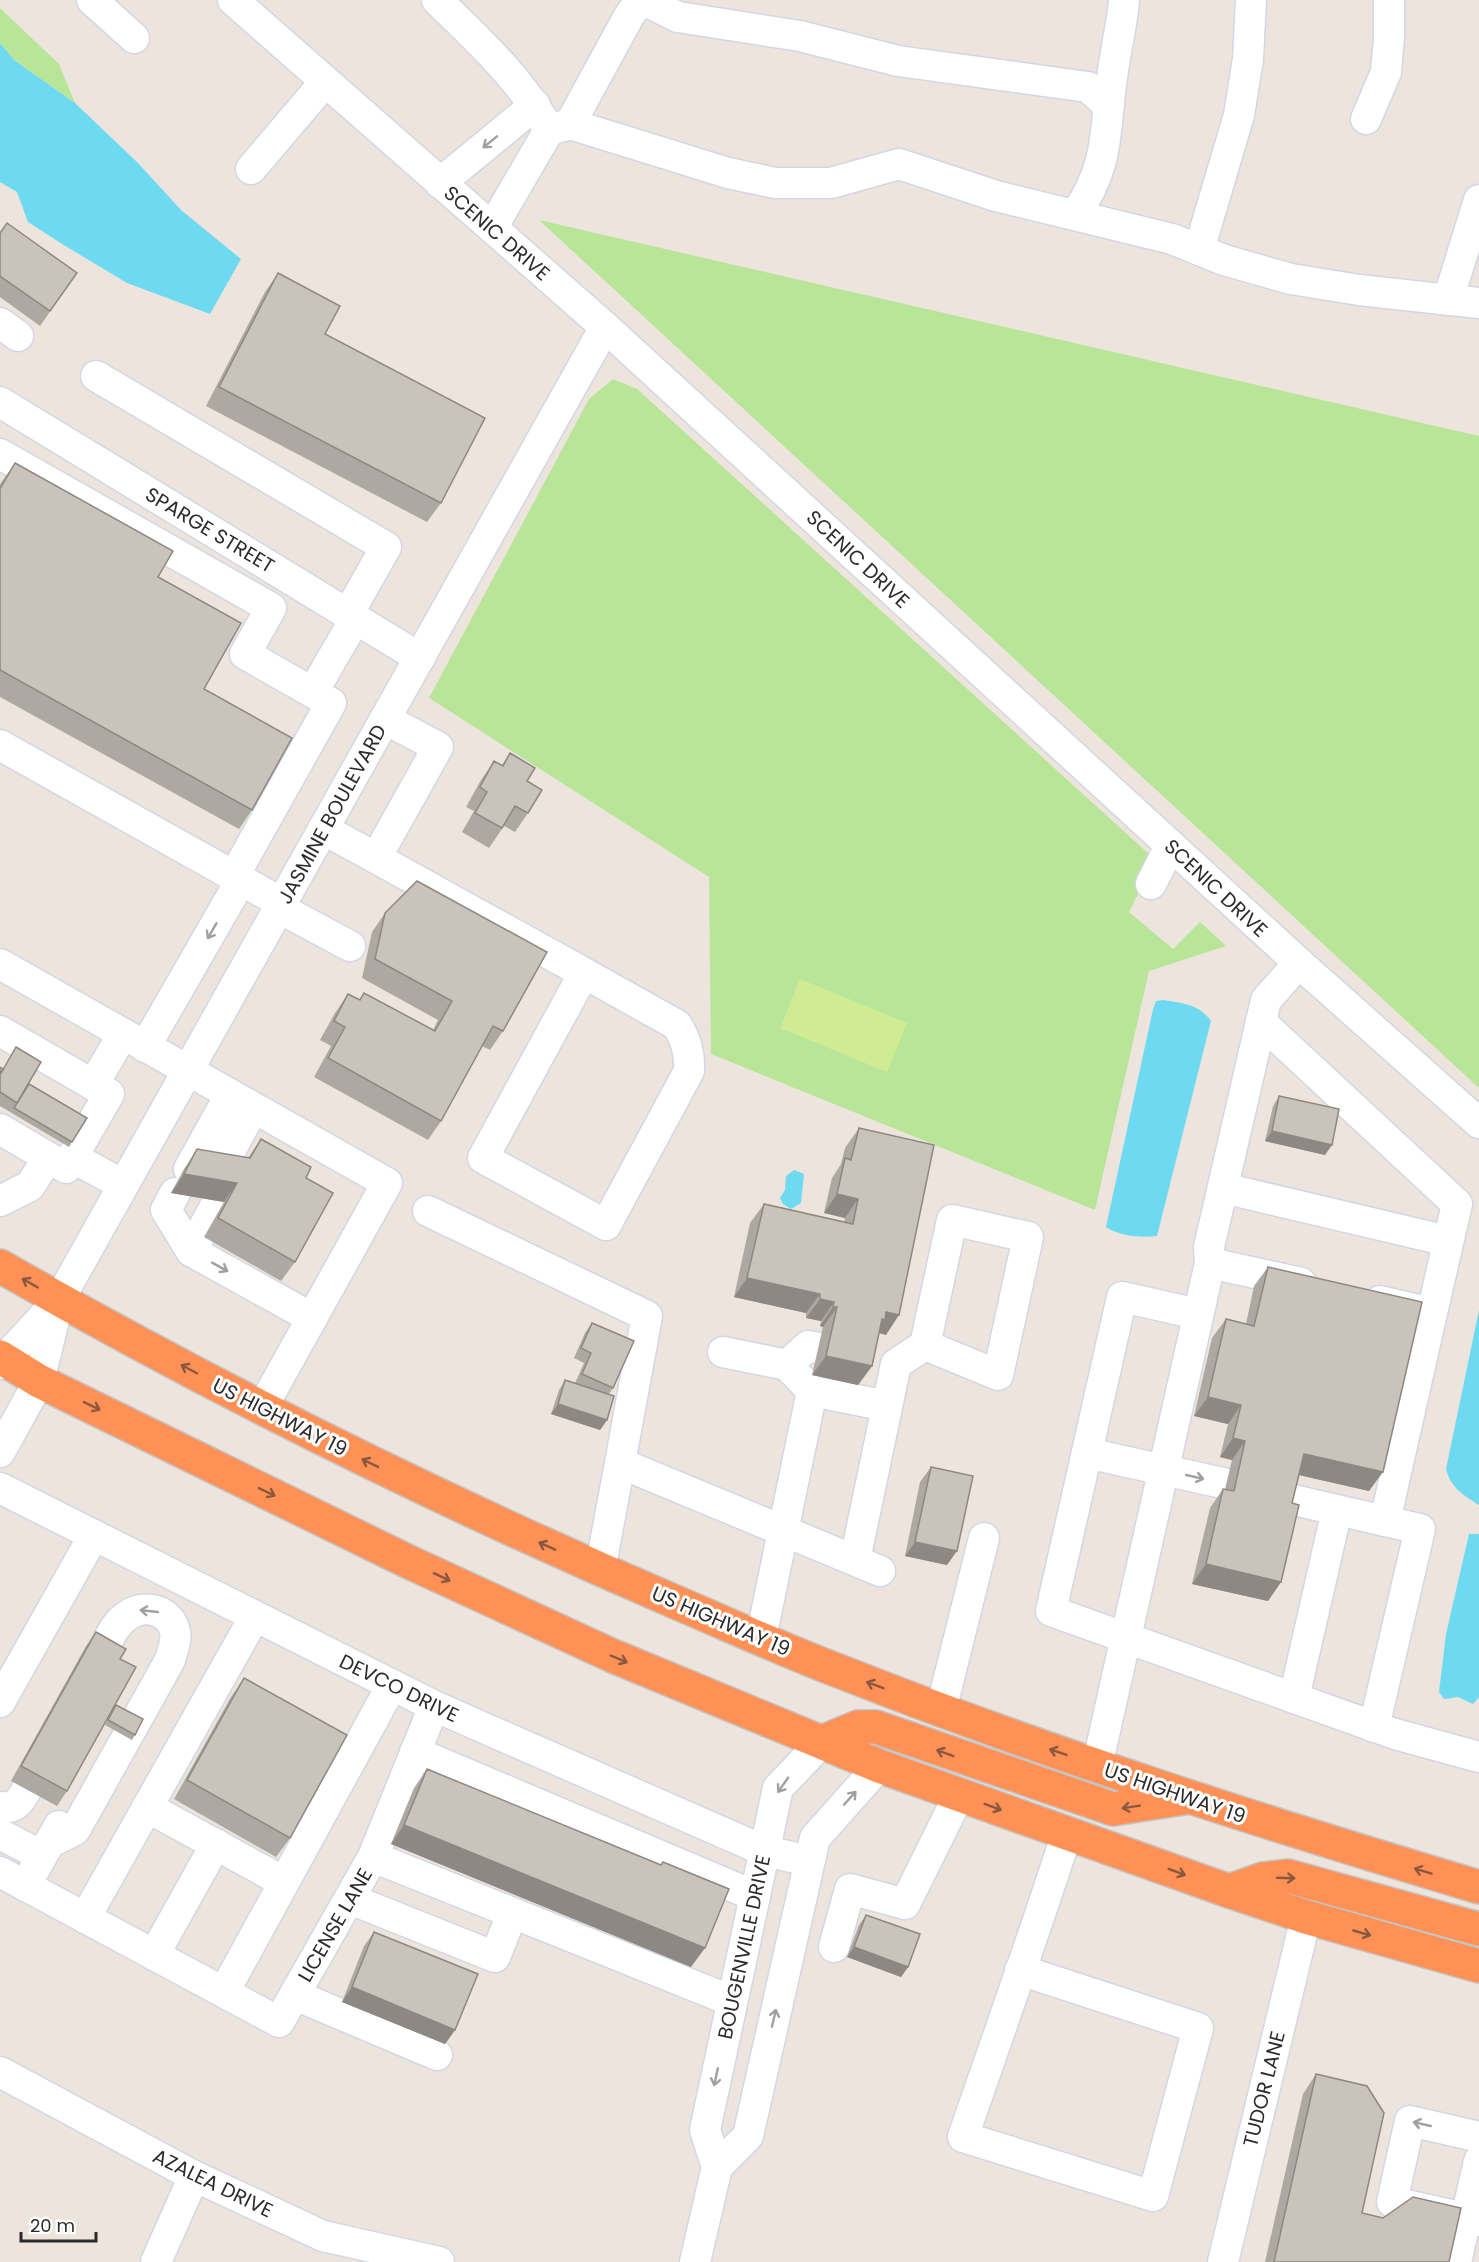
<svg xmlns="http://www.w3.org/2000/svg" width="1479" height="2262" font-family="Poppins,sans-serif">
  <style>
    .green { fill: #b9e598 }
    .pitch { fill: #cfec94 }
    .water { fill: #6edaf1 }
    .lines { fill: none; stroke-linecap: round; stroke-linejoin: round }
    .minor-casing { stroke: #d2d7e4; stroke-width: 33 }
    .highway-casing { stroke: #c4c4c4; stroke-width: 36 }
    .minor { stroke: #fff; stroke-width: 30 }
    .highway { stroke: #ff9056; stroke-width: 33 }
    .wall { fill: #ada8a1 }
    .shaded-wall { fill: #8d8883 }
    .building { fill: #c9c3bb; stroke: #8d8883; stroke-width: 1.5 }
    .oneway { stroke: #a0a0a0 }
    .oneway2 { stroke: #8a583e }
    .labels { text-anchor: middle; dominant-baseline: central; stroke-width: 6; stroke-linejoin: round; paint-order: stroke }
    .street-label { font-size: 20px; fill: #2b2b2b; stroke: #fff }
  </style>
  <rect width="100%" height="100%" fill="#ede5dd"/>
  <!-- green -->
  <g class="green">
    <polygon points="0,8 59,64 75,103 14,60 0,43"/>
    <polygon points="539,220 1479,436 1479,1088"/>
    <polygon points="613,379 637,389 1150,855 1144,882 1129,912 1173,949 1200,922 1226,946 1149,971 1095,1210 711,1054 709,877 429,698 589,399"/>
  </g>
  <!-- pitch -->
  <polygon class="pitch" points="800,979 907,1023 887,1072 780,1028"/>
  <!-- water -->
  <g class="water">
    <polygon points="0,43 14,60 75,103 138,163 181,210 241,259 210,314 127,283 62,244 28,222 17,192 0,182"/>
    <path d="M1163 1000C1182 1003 1199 1004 1211 1021L1159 1228 1157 1236C1141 1238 1119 1236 1106 1227L1153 1009 1156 1001Z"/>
    <polygon points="794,1170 804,1174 801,1203 791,1209 783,1204 780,1198 785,1190 786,1176"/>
    <path d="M1479 1310V1505C1463 1495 1451 1488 1446 1469Z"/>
    <polygon points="1469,1534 1479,1534 1479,1697 1473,1704 1458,1697 1444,1699 1439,1692 1446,1634"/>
  </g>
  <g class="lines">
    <!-- minor casing -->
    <g class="minor-casing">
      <g id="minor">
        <polyline points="92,0 134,38"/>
        <polyline points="233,0 605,327 1299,963 1479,1123"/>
        <path d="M437 0C478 40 521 79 549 130"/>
        <polyline points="644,0 678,17 800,36 898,61 1088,87 1108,105"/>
        <polyline points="1366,119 1386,72 1389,38 1389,0"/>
        <polyline points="570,124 629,16 641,0"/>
        <polyline points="251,169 325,82"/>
        <polyline points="440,183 535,105"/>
        <path d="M1076 214C1110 163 1104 134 1112 78 1115 52 1122 26 1124 0"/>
        <polyline points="492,228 549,130 570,124 728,173 775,183 831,183 899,164 996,196 1172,239 1224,260 1291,279 1359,290 1479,303"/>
        <polyline points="1199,250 1239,115 1248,59 1251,0"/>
        <polyline points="1448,300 1479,200"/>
        <polyline points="0,323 18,336"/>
        <polyline points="96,376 386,547 348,614"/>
        <polyline points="0,402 420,658"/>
        <polyline points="0,454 271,608 245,654 331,703 234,876"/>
        <polyline points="313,692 355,619"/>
        <path d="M385 719 438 747 376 858 584 973 483 1158 606 1225 689 1071C690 1053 686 1040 677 1025L584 973"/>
        <polyline points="0,745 282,903"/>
        <polyline points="323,829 376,858"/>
        <polyline points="1151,884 1170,846"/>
        <polyline points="279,908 350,946"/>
        <polyline points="0,964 387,1183 262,1408"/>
        <polyline points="1261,1022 1457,1204 1432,1313"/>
        <polyline points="0,1031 109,1094 66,1168 0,1129"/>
        <polyline points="145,1047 241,880"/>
        <polyline points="93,1085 123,1034"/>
        <polyline points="72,1157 123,1185"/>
        <polyline points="189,1169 230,1095"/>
        <polyline points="218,1174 253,1108"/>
        <polyline points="1223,1188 1448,1241"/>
        <polyline points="175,1193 166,1210 191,1251 312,1318"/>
        <polyline points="0,1201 30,1186 48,1158"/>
        <polyline points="428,1211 647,1316 620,1463 880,1571"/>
        <polygon points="952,1220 1028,1237 998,1375 925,1345"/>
        <polyline points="191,1251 218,1201"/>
        <polyline points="1210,1263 1209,1247 1266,1000 1299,963"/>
        <polyline points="1380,1301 1432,1313 1385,1521"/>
        <polyline points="1198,1314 1122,1297 1051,1611 1395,1734 1479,1757"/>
        <polyline points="723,1352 787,1365"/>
        <polyline points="0,1364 59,1300 605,327"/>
        <polyline points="812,1391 787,1365 808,1346 818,1348"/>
        <polyline points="0,1452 39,1381 59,1300"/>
        <polyline points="1087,1453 1227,1484"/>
        <polyline points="0,1488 434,1706 765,1851 809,1861"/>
        <polyline points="1285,1498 1420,1529 1374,1727"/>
        <polyline points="855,1560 896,1364 925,1345"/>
        <polyline points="600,1570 620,1463"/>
        <polyline points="761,1638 812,1391 887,1406"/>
        <polyline points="1294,1698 1337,1510"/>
        <polyline points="0,1702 94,1535"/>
        <polyline points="941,1710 984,1538"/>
        <polyline points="822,1742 778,1788 705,2130 717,2167 748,2136 815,1838 879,1766"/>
        <polyline points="415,1752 755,1896"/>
        <polyline points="1097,1766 1210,1263 1301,1283"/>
        <path d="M0 1807C15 1809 20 1802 27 1789"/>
        <polyline points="147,1807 284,1882"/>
        <polyline points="0,1834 42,1856"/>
        <path d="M49 1843 75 1830 170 1660C172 1652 177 1640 175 1632 171 1610 144 1603 127 1616 114 1624 108 1641 101 1654"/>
        <polyline points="373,1857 732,2001"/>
        <polyline points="0,1872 279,2022 373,1857 434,1706"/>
        <polyline points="25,1886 59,1826"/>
        <polyline points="350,1899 495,1957 512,1914"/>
        <polyline points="85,1918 255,1616"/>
        <polyline points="834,1947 850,1889 905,1904 959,1795"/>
        <polyline points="154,1955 216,1844"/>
        <path d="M1020 1970 1198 2028 1153 2196 963 2137C998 2036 1034 1935 1067 1833"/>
        <polyline points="224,1992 392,1685"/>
        <polyline points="295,1995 437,2055"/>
        <polyline points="0,2072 194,2176 323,2236 439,2262"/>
        <polyline points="1479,2137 1410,2121 1392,2202 1479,2221"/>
        <polyline points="156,2262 194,2176"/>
        <polyline points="695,2262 717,2167"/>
        <polyline points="1223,2262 1306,1917"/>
        <polyline points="1456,2262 1479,2161"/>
      </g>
    </g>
    <!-- highway casing -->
    <g class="highway-casing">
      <g id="highway">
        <path d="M0 1266C220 1392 447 1504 680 1604 734 1627 788 1652 844 1673 1052 1755 1265 1823 1479 1887"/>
        <polyline points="0,1357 39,1381 409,1562 613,1656 879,1766 1229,1891 1306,1917 1479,1966"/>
        <polyline points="822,1742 858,1727 876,1727 1113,1809 1184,1798"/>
        <polyline points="1229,1891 1263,1879 1288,1876 1479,1929"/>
      </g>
    </g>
    <!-- minor -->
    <use href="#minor" class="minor"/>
    <!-- highway -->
    <use href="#highway" class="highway"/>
  </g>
  <!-- wall -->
  <g class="wall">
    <polygon points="0,233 77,273 40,326 0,297"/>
    <polygon points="278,273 441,503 427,522 206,406 265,292"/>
    <polygon points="15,463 158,577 252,810 239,829 0,697 0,484"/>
    <polygon points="510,753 527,781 528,813 515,832 504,826 489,848 462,832 474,811 466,807 481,780 494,761 502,765"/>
    <polygon points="385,913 503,1031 490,1050 482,1046 441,1121 428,1140 314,1077 331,1046 320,1040 335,1013 348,994 359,1000 364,993 433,1030 438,1020 362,978 372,932"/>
    <polygon points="16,1047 29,1084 72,1142 69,1147 0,1106 0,1067 3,1069"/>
    <polygon points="1279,1096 1325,1155 1265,1141 1273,1106"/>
    <polygon points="859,1128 886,1335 879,1333 872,1366 858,1385 812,1375 823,1327 820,1326 821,1321 806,1318 806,1313 734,1297 750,1223 764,1204 844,1222 845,1218 824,1213 832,1178 841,1164 845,1148"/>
    <polygon points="261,1139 306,1178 295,1262 281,1281 204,1237 224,1202 171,1193 184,1169 197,1149 248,1158"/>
    <polygon points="1268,1267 1369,1491 1299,1475 1292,1503 1281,1582 1268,1601 1192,1584 1210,1508 1223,1489 1225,1489 1232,1460 1220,1457 1228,1424 1194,1416 1212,1338 1226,1319 1246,1324 1254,1286"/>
    <polygon points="592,1323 613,1388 609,1394 607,1420 600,1430 551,1414 559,1390 565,1380 575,1383 584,1363 574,1358 585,1333"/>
    <polygon points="931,1467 947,1565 905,1556 920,1482"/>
    <polygon points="96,1632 120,1659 67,1791 57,1806 11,1781 86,1646"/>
    <polygon points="244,1678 290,1838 276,1857 174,1799 231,1697"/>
    <polygon points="116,1705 135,1735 132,1740 105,1725"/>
    <polygon points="427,1769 691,1967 391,1844 414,1788"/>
    <polygon points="866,1915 908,1967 901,1977 847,1957 859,1925"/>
    <polygon points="374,1932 455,2030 445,2044 342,2002 364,1946"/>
    <polygon points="1316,2074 1362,2213 1449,2262 1265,2262 1303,2094"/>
  </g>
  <!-- shaded-wall -->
  <g class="shaded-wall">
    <polygon points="1272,1131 1332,1145 1325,1155 1265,1141"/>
    <polygon points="184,1174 237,1183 224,1202 171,1193"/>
    <polygon points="837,1194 858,1199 845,1218 824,1213"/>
    <polygon points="747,1278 820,1294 806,1313 734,1297"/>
    <polygon points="820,1299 834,1302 821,1321 806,1318"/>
    <polygon points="833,1307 837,1307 823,1327 820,1326"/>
    <polygon points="886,1312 899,1315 886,1335 876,1332"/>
    <polygon points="826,1356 872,1366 858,1385 812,1375"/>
    <polygon points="1208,1397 1241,1405 1228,1424 1194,1416"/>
    <polygon points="558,1404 607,1420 600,1430 551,1414"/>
    <polygon points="1233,1438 1245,1441 1232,1460 1220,1457"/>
    <polygon points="1304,1454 1383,1472 1369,1491 1290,1473"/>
    <polygon points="915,1542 957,1551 947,1565 905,1556"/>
    <polygon points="1206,1564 1281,1582 1268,1601 1192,1584"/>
    <polygon points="404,1825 705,1948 691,1967 391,1844"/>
    <polygon points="854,1947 908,1967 901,1977 847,1957"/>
    <polygon points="352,1987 455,2030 445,2044 342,2002"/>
  </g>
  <!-- building -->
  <g class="building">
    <polygon points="7,223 77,273 50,311 0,276 0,233"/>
    <polygon points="278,273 340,306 325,334 485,418 441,503 219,387"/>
    <polygon points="15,463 173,551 158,577 241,623 204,689 292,738 252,810 0,670 0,489"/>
    <polygon points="510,753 535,768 527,781 542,790 528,813 515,806 502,828 475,813 487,792 480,787 494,761 503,766"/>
    <polygon points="417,881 547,952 503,1031 493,1026 441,1121 328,1058 345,1027 334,1021 348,994 360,1000 364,993 435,1031 452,1001 375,959 385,913"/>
    <polygon points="16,1047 41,1062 17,1103 0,1092 0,1075"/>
    <polygon points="0,1067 3,1069 0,1074"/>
    <polygon points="29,1084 87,1118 72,1142 14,1108"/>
    <polygon points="1279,1096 1339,1109 1332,1145 1272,1131"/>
    <polygon points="859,1128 934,1145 899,1315 886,1312 885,1320 882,1319 872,1366 826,1356 837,1307 833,1307 834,1302 820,1299 820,1294 747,1278 764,1204 853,1224 858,1199 837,1194 845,1158 851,1160"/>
    <polygon points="261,1139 311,1167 306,1178 333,1193 295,1262 218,1218 237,1183 184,1174 197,1149 250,1158"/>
    <polygon points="1268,1267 1422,1302 1383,1472 1304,1454 1292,1503 1299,1505 1281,1582 1206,1564 1223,1489 1234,1491 1245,1441 1233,1438 1241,1405 1208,1397 1226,1319 1254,1326"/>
    <polygon points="592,1323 634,1341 613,1388 582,1374 591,1353 581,1348"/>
    <polygon points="565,1380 614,1396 607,1420 558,1404"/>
    <polygon points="931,1467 973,1476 957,1551 915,1542"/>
    <polygon points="96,1632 126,1649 120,1659 136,1667 67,1791 21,1766"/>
    <polygon points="244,1678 347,1735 290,1838 187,1780"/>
    <polygon points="116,1705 143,1719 135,1735 108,1720"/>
    <polygon points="427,1769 661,1865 663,1862 729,1889 705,1948 404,1825"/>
    <polygon points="866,1915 920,1934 908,1967 854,1947"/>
    <polygon points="374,1932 478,1974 455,2030 352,1987"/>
    <polygon points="1316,2074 1367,2086 1384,2113 1362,2213 1383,2218 1413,2197 1461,2208 1449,2262 1274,2262"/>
  </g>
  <!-- one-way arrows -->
  <defs><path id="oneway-shaft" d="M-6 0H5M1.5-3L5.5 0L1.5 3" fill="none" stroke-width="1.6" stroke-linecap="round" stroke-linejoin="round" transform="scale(1.5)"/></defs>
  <g class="oneway">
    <use href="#oneway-shaft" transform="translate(490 142) rotate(141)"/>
    <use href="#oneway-shaft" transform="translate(212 931) rotate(120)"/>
    <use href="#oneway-shaft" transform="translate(220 1267) rotate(29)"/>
    <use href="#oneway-shaft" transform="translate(1195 1477) rotate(13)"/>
    <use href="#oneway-shaft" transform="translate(149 1611) rotate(-174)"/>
    <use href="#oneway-shaft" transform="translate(783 1785) rotate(125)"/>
    <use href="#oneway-shaft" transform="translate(850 1798) rotate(-48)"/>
    <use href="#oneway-shaft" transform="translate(774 2018) rotate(-77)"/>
    <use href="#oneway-shaft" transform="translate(716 2077) rotate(102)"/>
    <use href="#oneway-shaft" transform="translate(1422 2124) rotate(-167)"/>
  </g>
  <g class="oneway2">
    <use href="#oneway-shaft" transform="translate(30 1283) rotate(-150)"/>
    <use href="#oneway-shaft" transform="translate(189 1369) rotate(-152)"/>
    <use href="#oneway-shaft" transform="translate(92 1406) rotate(26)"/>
    <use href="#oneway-shaft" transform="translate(370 1463) rotate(-154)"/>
    <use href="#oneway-shaft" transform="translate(267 1492) rotate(26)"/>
    <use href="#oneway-shaft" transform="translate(547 1546) rotate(-156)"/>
    <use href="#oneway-shaft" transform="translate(442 1577) rotate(25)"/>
    <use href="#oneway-shaft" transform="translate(619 1659) rotate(23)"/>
    <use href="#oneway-shaft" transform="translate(875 1685) rotate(-159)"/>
    <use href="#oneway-shaft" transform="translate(1058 1752) rotate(-161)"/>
    <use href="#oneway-shaft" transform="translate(945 1753) rotate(-160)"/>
    <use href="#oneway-shaft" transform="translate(993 1807) rotate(20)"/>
    <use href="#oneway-shaft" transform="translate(1131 1807) rotate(171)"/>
    <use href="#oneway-shaft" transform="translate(1423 1871) rotate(-163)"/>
    <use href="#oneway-shaft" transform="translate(1177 1872) rotate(20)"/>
    <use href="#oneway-shaft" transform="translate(1286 1878) rotate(2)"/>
    <use href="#oneway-shaft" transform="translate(1362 1933) rotate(16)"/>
  </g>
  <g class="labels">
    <!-- street labels -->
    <g class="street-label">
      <text transform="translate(497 233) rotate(41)">SCENIC DRIVE</text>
      <text transform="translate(210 530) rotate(31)">SPARGE STREET</text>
      <text transform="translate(858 559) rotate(43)">SCENIC DRIVE</text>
      <text transform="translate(332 814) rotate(-61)">JASMINE BOULEVARD</text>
      <text transform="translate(1216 888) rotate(43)">SCENIC DRIVE</text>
      <text transform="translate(280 1417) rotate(27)">US HIGHWAY 19</text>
      <text transform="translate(721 1621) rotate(23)">US HIGHWAY 19</text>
      <text transform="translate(399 1688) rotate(26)">DEVCO DRIVE</text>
      <text transform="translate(1175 1793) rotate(19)">US HIGHWAY 19</text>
      <text transform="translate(335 1925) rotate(-60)">LICENSE LANE</text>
      <text transform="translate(744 1947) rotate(-78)">BOUGENVILLE DRIVE</text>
      <text transform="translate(1264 2089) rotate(-76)">TUDOR LANE</text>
      <text transform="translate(213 2183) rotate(26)">AZALEA DRIVE</text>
    </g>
  </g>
  <!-- scale -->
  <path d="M21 2232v9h75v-9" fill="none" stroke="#2b2b2b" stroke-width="3"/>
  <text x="30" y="2232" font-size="18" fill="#2b2b2b" stroke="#ffffff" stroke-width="4.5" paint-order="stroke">20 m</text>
</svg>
